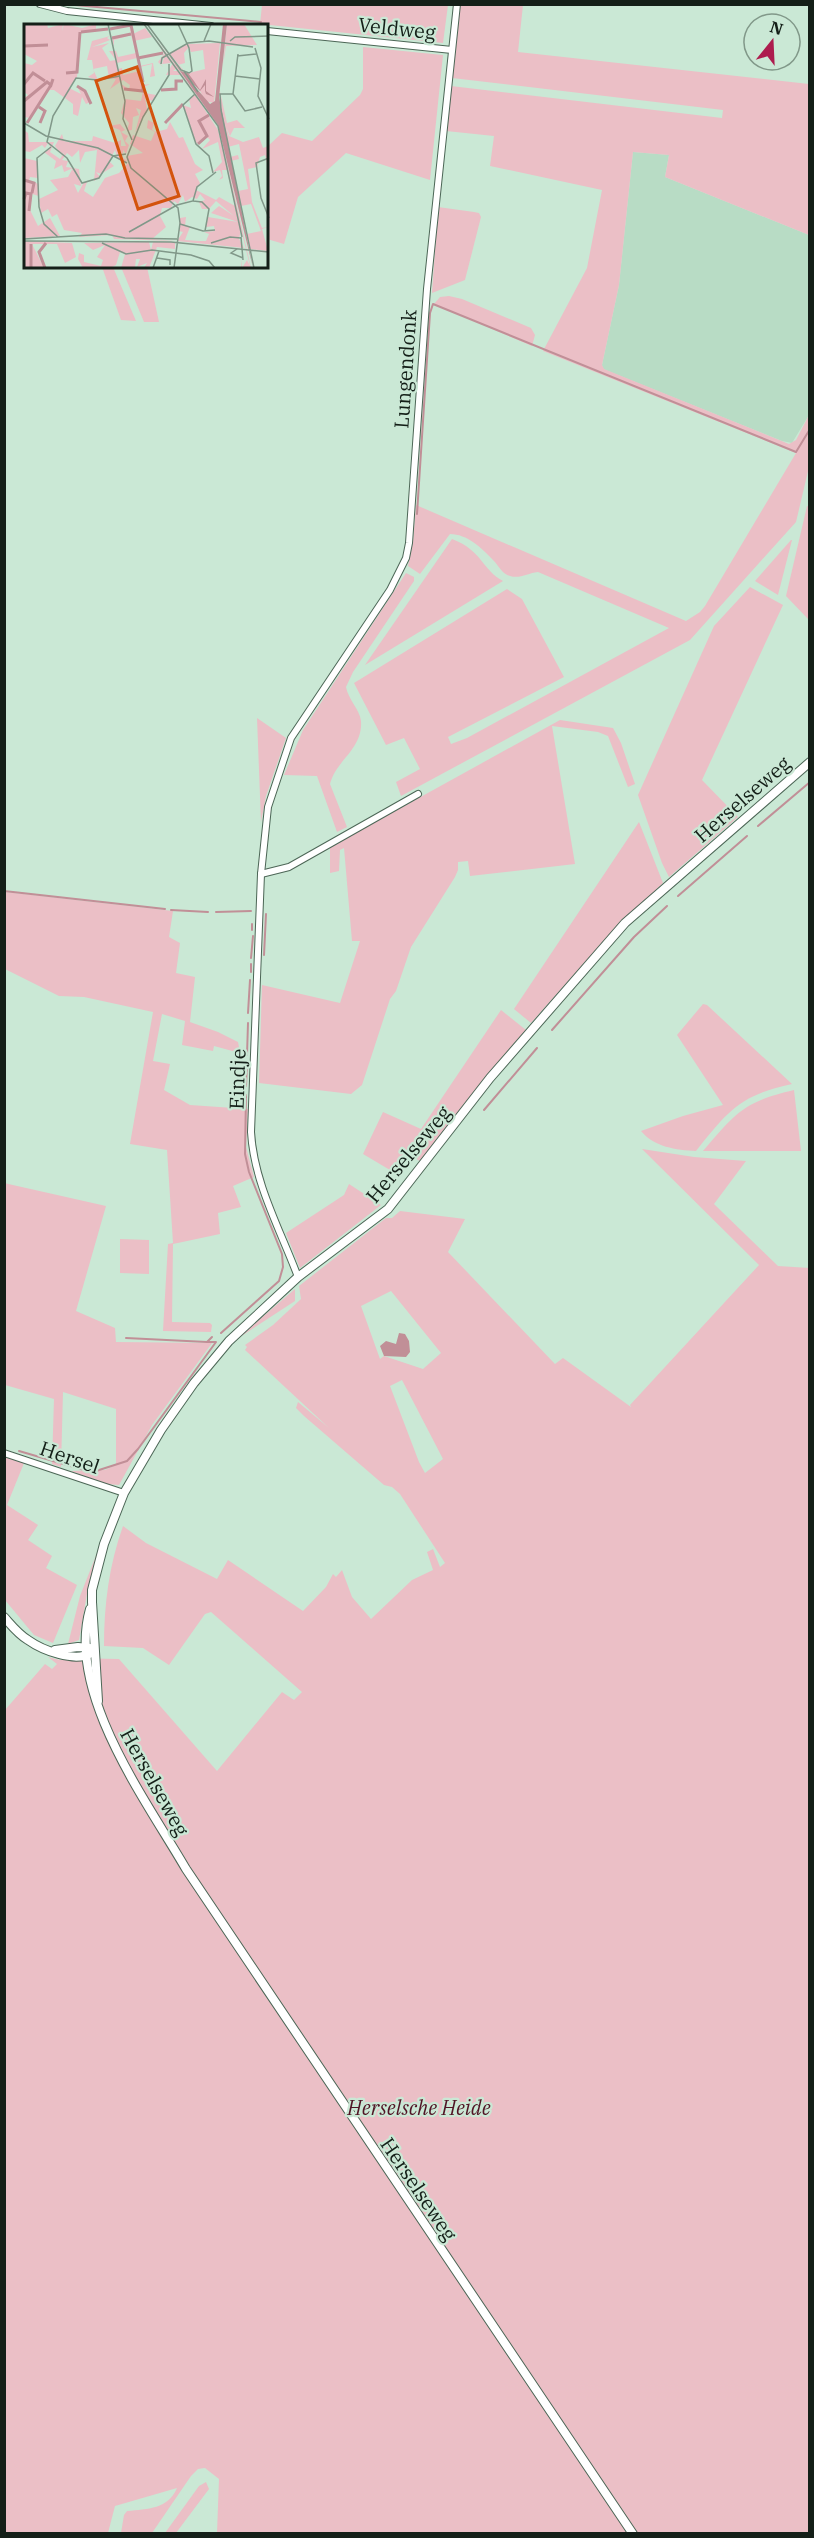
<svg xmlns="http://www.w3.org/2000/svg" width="814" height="2538" font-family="'IBM Plex Serif',serif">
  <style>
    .built { fill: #b8dcc5 }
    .green { fill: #ebbfc6; fill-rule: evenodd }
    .water { fill: #c18f97 }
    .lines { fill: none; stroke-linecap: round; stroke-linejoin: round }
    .stream { stroke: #c18f97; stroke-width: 2 }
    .minor-casing { stroke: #4c6656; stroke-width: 8 }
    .tertiary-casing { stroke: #4c6656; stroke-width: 10 }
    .minor { stroke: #fff; stroke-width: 6 }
    .tertiary { stroke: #fff; stroke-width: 8 }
    .labels { text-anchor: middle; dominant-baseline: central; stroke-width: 4.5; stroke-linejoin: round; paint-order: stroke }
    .street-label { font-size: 20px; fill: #141f18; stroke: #cae8d5 }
    .park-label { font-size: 20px; font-style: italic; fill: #511425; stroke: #cae8d5 }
    .inset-river { fill: none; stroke: #c18f97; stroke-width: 3 }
    .inset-road { fill: none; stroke: #819889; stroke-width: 1.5 }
    .view { fill: #d3530d; fill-opacity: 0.15; stroke: #d3530d; stroke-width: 3 }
    .inset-edge { fill: none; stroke: #141f18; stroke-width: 3 }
  </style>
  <rect width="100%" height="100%" fill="#cae8d5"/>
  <!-- built -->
  <polygon class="built" points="633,152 669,155 665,177 809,235 809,415 792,443 782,441 603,369 602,365 619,285"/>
  <!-- green -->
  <g class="green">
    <polygon points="262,5 262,4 448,5 443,43 260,24"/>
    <path d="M460 5H523L518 52 809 84V235L665 177 669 155 633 152 619 285 602 365 604 369 789 444 796 440 809 415V467L796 522 690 640 401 796 396 782 420 769 404 738 386 745 354 683 507 589 522 599 564 677 448 737 451 744 467 738 669 628 538 572C528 573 520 579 510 576 502 574 499 566 493 560 482 548 467 534 450 534L420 574 408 566 413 542 416 505 686 621 700 612 705 606 796 453 543 351 587 268 602 190 490 166 494 136 446 131 451 86 722 118 723 110 452 78Z"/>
    <polygon points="363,47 443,55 430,180 346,153 298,197 284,244 267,239 267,147 282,133 312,141 360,95 363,89"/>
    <polygon points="438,207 474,212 479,213 481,217 465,280 432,293"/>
    <polygon points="102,267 113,267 136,321 121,320"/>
    <polygon points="121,267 147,267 159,322 144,322"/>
    <polygon points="449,296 462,299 531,328 535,335 532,346 434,304 440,297"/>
    <polygon points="807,506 810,507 809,620 786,596"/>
    <path d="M452 539C482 550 482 570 503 581L365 665Z"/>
    <polygon points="791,540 792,540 778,595 755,581"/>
    <path d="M406 573 414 577V581L353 672 346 687C348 699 360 710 361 721 363 749 336 760 330 784L347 827 337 832 317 776 284 775 303 730Z"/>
    <polygon points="750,587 783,605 702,780 738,817 669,877 662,863 638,795 714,626"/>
    <polygon points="257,718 286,738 266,796 261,822"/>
    <polygon points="560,720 613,728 621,743 635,784 628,787 608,736 598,732 552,726 575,864 470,876 468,861 458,862 458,870 455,877 411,947 396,991 390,999 362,1085 351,1094 259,1083 262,985 340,1003 360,941 352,941 344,848 340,850 339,871 330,873 330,847"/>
    <polygon points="639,822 663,883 594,952 531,1023 514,1009"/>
    <polygon points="5,892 173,911 169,937 180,943 176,973 195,977 190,1022 218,1032 238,1042 239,1047 236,1052 214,1046 213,1051 182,1045 185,1021 162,1014 153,1061 170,1064 164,1090 190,1105 248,1109 246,1147 254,1177 233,1186 241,1207 218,1213 220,1234 173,1244 172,1322 210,1323 212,1325 211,1332 163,1331 168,1244 173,1243 167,1150 130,1144 153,1012 84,997 59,996 5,969"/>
    <path d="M703 1004 707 1005 792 1084C740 1095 728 1111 696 1151 676 1150 654 1147 641 1131L683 1116 723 1105 677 1035Z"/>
    <polygon points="501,1010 526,1030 498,1062 422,1163 406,1151 390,1170 363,1154 383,1112 421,1129"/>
    <path d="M794 1090 801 1151H703C736 1113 743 1102 794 1090Z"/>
    <path d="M642 1149 694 1157 746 1161 714 1204 778 1266 810 1268 809 2533H217L219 2479 205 2468 198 2469 191 2476 152 2533H121L124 2515 127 2511C148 2509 168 2509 177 2488L115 2506 108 2533 5 2534V1710L45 1664 52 1669 57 1664 48 1657 60 1660 66 1658 119 1659 217 1771 282 1692 294 1700 302 1692 211 1612 205 1614 169 1665 143 1648 104 1646C104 1605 109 1565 123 1526L146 1543 217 1579 228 1560 303 1611 326 1587 333 1574 336 1577 342 1570 352 1597 371 1619 412 1580 433 1570 427 1552 433 1549 440 1567 445 1563 400 1494 392 1487 384 1485 304 1416 296 1408 298 1402 329 1428 245 1350 247 1347 245 1345 273 1325 301 1299 299 1286 386 1218H392L400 1211 465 1219 448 1252 555 1364 563 1358 631 1407 630 1405 759 1265ZM391 1291 441 1353 423 1369 384 1356 380 1359 361 1306ZM402 1380 443 1459 425 1473 419 1462 390 1386Z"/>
    <polygon points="4,1183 106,1206 76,1311 115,1328 116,1342 212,1343 152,1425 119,1485 106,1484 71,1471 105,1470 116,1465 116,1409 63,1392 61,1467 52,1464 54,1399 5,1385"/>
    <polygon points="349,1184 381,1205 300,1268 286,1233 344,1195"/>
    <polygon points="120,1239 149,1240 149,1274 120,1273"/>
    <polygon points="295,1289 295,1301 237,1339"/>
    <polygon points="5,1457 24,1463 7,1505 38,1525 28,1540 52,1556 46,1568 77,1585 53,1643 34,1635 5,1600"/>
    <polygon points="101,1543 88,1588 79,1640 68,1644 80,1596"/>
    <polygon points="206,2482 209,2489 176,2533 165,2533 199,2486"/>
  </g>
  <!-- water -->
  <polygon class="water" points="399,1333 405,1334 409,1341 410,1352 406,1357 384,1356 380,1346 386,1341 396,1344"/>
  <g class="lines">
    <!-- stream -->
    <g class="stream">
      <polyline points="64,4 261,22"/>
      <polyline points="417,514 430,313 433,304 796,452 810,429"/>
      <polyline points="758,826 810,782"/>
      <polyline points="4,891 165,909"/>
      <polyline points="678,896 747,836"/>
      <polyline points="171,910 208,912"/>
      <polyline points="216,912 251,911"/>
      <polyline points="252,924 252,930"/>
      <polyline points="264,955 266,914"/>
      <polyline points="251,958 253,936"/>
      <polyline points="251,972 251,964"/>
      <polyline points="248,1013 250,980"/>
      <polyline points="552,1030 634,937 667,906"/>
      <polyline points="247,1055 248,1023"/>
      <polyline points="246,1086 247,1064"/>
      <polyline points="484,1110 537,1048"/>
      <polyline points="221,1333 279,1281 283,1267 282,1254 249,1172 245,1154 246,1095"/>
      <polyline points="126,1338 207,1342"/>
      <polyline points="19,1451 84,1470"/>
      <polyline points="96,1471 127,1461 138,1449 216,1342 207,1342 212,1337"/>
    </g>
    <!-- minor casing -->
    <g class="minor-casing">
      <g id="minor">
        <polyline points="40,4 67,11 211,26"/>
        <polyline points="267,31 452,50"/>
        <polyline points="261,874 289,867 418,794"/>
        <path d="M298 1277C280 1229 254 1183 251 1132L261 874 268 807 291 738 390 590 406 558 409 543 427 289 457 4"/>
        <polyline points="4,1453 124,1493"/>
      </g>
    </g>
    <!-- tertiary casing -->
    <g class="tertiary-casing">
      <g id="tertiary">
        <path d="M90 1609C66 1693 146 1800 186 1869L633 2534"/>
        <path d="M4 1617C12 1626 18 1634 28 1640 42 1650 75 1663 91 1653"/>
        <polyline points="55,1650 78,1647 90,1648"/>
        <polyline points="98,1701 92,1602 92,1590 104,1544 124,1493 161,1430 194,1383 229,1341 298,1277 388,1209 490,1078 625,923 810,762"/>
      </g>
    </g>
    <!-- minor -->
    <use href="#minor" class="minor"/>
    <!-- tertiary -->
    <use href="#tertiary" class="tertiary"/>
  </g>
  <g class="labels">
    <!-- street labels -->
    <g class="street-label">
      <text transform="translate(397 28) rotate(6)">Veldweg</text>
      <text transform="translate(405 369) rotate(-86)">Lungendonk</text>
      <text transform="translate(742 799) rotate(-41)">Herselseweg</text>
      <text transform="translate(237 1079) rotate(-88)">Eindje</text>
      <text transform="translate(408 1154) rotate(-50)">Herselseweg</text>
      <text transform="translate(70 1457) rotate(19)">Hersel</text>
      <text transform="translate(155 1782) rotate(61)">Herselseweg</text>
      <text transform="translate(419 2189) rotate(56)">Herselseweg</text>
    </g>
    <!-- park labels -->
    <g class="park-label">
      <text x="419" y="2107">Herselsche Heide</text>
    </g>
  </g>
  <!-- overview -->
  <g transform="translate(24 24)">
    <rect width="244" height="244" fill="#cae8d5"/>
    <path d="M0 0H23L24 4 39 0 38 7 40 0 58 4 72 0V8H57L53 53 45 64 57 70 53 62 60 66 66 78 62 80 58 73 54 92 49 90V80L30 66H24L6 94 0 93V74L4 71 0 68V39L8 41 13 37 0 30ZM120 0 160 52V47L145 29 164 20 196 19 190 79 181 77 175 65 160 53 190 93 193 99 195 104 197 111 227 244H217V236L218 244 223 236 226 242 217 205 215 215 220 224 153 217 159 208 155 207 156 194 162 193 161 202 166 203 161 216 175 217H182L185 210 180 208 191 207 190 202 182 203 184 193 214 198 187 189 195 182 210 192 192 177 185 185H178L175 178 181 176 176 170 173 175 168 173 161 178 159 171 154 180 150 177 147 184H138L136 192 142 203 128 215 152 217 90 215 88 211 55 213 58 209 40 206 33 190 28 193 24 185 17 189 15 175 34 166 26 156 44 153 49 144 40 148 38 141 30 145 32 137 20 128 27 124 24 119 21 124 18 121 6 128 0 127V106L4 109 5 118H30L26 128 36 135 41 127 38 131 31 122 38 110 40 117 49 119 44 117H68L69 112 91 119 97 116V122H102L96 106 85 102 96 100 101 106 97 108 104 112 101 117 105 121 102 130 99 126V130L95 127 94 130 102 136 103 132 119 129 106 120 109 111 127 117 131 108 123 104 124 96 130 99 128 106 132 108 143 105 146 98 155 114 159 113 171 140 179 146 171 150 176 159 172 166 192 176 195 173 211 182 203 146H198L199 154 195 156 198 152 196 146 189 148 198 138 194 118 178 125 186 116 182 112 172 120 159 81 167 84 165 75 171 71 194 106 214 192 197 112 192 99 153 44 149 47H154L171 70 157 51H142L149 39 144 33 147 39 138 40 141 31 136 39 139 43H145H139L134 38 140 30 136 23 143 31ZM165 23 167 28 179 26 181 45 165 49 158 46 154 41 161 39 160 29ZM55 126 56 139 61 128 73 126 70 157 76 153 72 148 77 150 90 142 85 137 91 126 94 135 102 139 103 133 104 139 95 149 81 154 69 173 60 167 63 158H60L54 169 50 160 57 162 55 145 42 143 44 137 38 136 43 129 48 133ZM203 0H220L233 21 202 22 199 42ZM105 1 109 10 121 4 128 13 110 17 116 42 129 39 131 52 126 53 128 40 116 43 120 61 126 60 120 63 121 69 132 71 128 77 121 74 123 86 111 109 117 86 112 84 115 91 109 93 108 106 103 107 105 99 97 89 101 75 117 77 119 67 99 65 97 60 105 65 106 61 99 56 86 65 92 55 85 54 83 42 69 45 74 56 64 53 70 49 68 36H63L68 17 86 12 83 14 86 16 68 23 85 19 78 24 86 37 92 36 85 27H92L94 33 112 29 107 11 90 16V23L88 14 107 10ZM113 34 116 47 99 51 98 44 94 45 93 39ZM195 63 203 99 213 96 221 104H210L206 112 202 103 205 112 219 118 235 113 239 124 244 122V143L241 131 236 133 233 143 224 145 228 178 238 204 244 203 238 205 244 227 226 225 198 95ZM215 120 224 165 214 167 207 137 215 135 214 131 206 133 204 123ZM227 180 237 207 223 210 217 182ZM0 134 13 137 14 154 6 153 5 157 15 160V172L8 170 6 186 14 202 26 194 36 212 0 214ZM0 217 48 219 52 233 41 239 33 220H8L20 244H0ZM125 218 127 226 129 218H151V225L133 223 125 244H120L123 239 113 243 116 235H112L111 243 97 244 101 230 96 228 92 241 86 244H59L54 235 55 229 60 231V238L77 242 79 236 73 233 81 221 69 226 60 219Z" fill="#ebbfc6" fill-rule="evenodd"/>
    <path d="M123 0 157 47 164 49 170 57 176 66 182 55 178 19 182 55V67L190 73 182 70 181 67V61L176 67 159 49 186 80 191 77 199 0H203L195 73 229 244 194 101Z" fill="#c18f97"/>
    <path class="inset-river" d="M107 1 114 34 139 29M86 5 107 1M57 8 84 5M88 14 107 10M0 22 24 21M114 34 119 58M42 49 53 48 56 8M0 60 9 49 21 57M53 62 61 67 67 80M100 65 119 67V60M137 66 152 65V57H159M0 77 23 58 27 61 29 55M15 83 21 87 16 99M3 99 27 61M141 99 159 80M174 120 183 112 175 97 185 91M0 156 10 159 8 169M0 175 2 169 7 170 5 187M7 244V220M21 244 15 228 22 219"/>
    <path class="inset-road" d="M84 0 101 77 99 95 108 116M120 0 194 102 218 213M123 0 157 46 165 49 168 47 165 24 154 0M180 17 187 0M206 17 211 13 245 12M231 24 237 44 234 72 245 95M214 30 209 70 221 87 238 83M213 32 232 30M137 40 138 34 164 19 185 17 229 23M145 40V51L119 93 103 133 107 144 154 184 156 199 150 244M160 47 174 68M96 52 74 56 52 54 29 92 23 118 43 134 58 159 75 154 89 132 102 130M211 52 236 55M171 70 159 81 172 120 185 132 189 149M209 70H196L197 86 230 244M0 99 22 112 74 124 103 139M27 123 13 134 15 183 20 200 34 213M245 134 232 139 237 174 245 194M169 177 178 178 185 185 181 207M156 200 179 207 191 206M105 208 153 181 169 177 173 163 192 148M217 213 219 236M0 215 82 210 101 214 153 215M0 217 147 218 245 228M78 219 102 230 128 226 167 231 185 237 191 244M187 219 206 213 217 214M213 225 207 229 219 234M133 234 146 236V241M129 244 135 227"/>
    <path class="view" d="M113 43 155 172 114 185 72 57Z"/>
    <rect width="244" height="244" class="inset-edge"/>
  </g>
  <!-- border -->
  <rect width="814" height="2538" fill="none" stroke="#141f18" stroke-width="12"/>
  <!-- north arrow -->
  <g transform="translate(772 42) rotate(18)"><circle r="28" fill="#cae8d5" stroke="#819889" stroke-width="1.5"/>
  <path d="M0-4.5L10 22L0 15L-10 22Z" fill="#ad1c4e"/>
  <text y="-9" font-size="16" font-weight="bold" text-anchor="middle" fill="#141f18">N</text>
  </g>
</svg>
